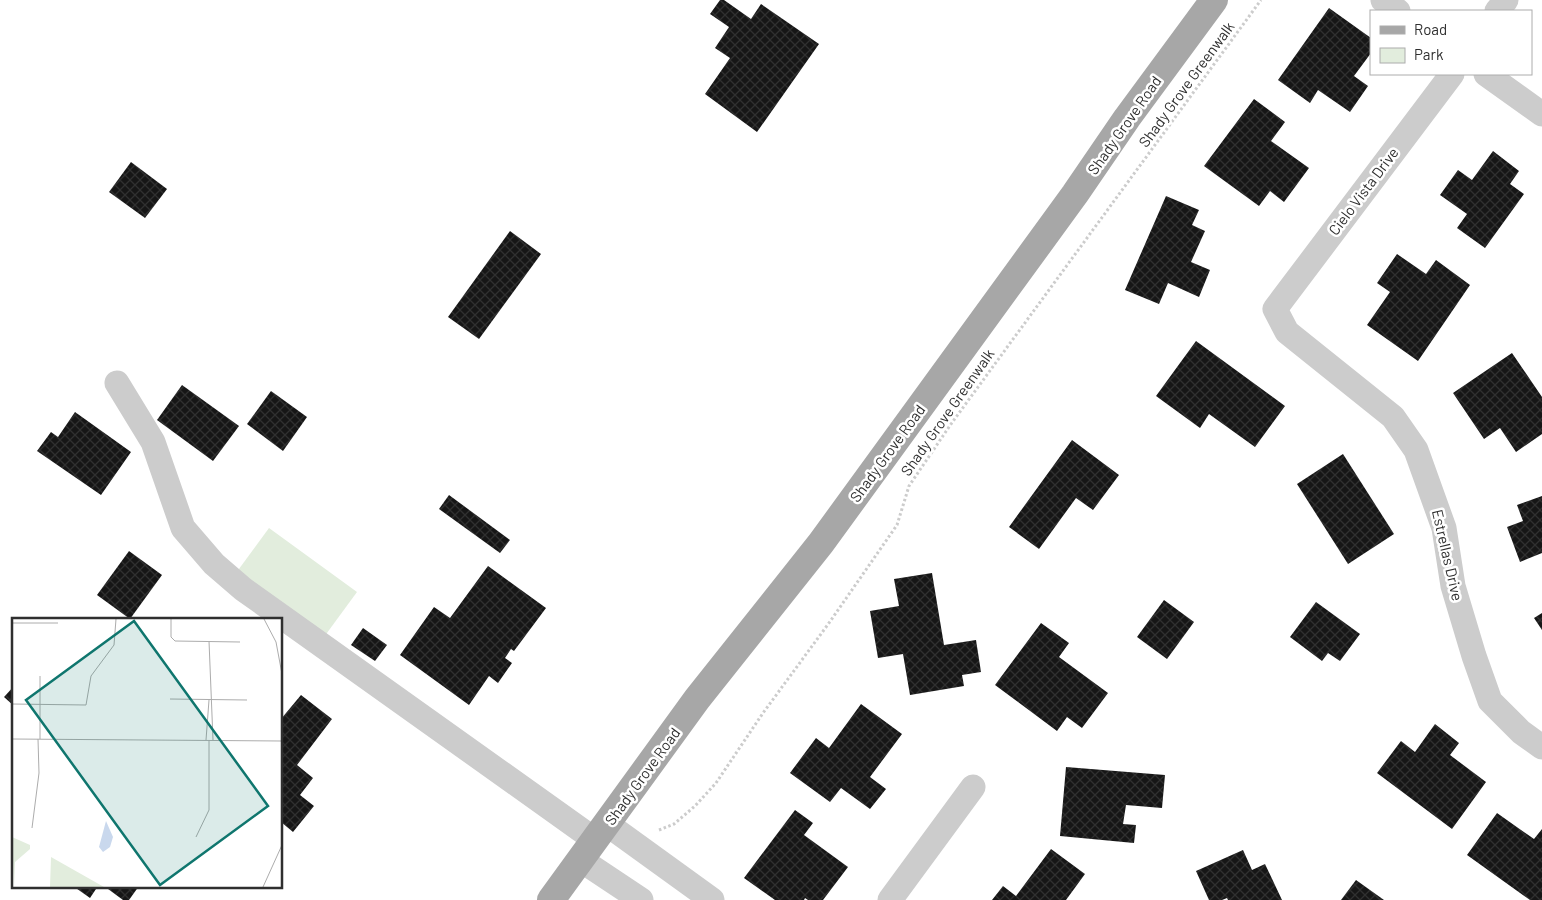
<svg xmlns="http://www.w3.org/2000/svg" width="1542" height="900" font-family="Barlow,sans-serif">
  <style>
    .green { fill: #e2eddd }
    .building { fill: url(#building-cross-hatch) }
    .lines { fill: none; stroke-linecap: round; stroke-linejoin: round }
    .path { stroke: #ccc; stroke-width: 3; stroke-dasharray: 2.5 2.5; stroke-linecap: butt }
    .minor { stroke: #ccc; stroke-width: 25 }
    .major { stroke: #a7a7a7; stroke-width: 28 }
    .labels { text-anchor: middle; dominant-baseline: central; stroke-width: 5; stroke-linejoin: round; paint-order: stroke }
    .street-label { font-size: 15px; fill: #2f2f2f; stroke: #fff }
    .inset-road { fill: none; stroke: #acacac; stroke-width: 1 }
    .view { fill: #0f766e; fill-opacity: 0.15; stroke: #0f766e; stroke-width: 2.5 }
    .inset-edge { fill: none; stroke: #2f2f2f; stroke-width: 2.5 }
  </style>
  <defs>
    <pattern id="building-cross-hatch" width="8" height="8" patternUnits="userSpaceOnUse" patternTransform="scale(1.25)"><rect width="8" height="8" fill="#161616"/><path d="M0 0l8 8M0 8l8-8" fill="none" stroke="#303030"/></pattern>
  </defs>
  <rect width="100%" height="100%" fill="#fff"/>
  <!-- green -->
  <polygon class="green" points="269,528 357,592 324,637 236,573"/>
  <!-- building -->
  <g class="building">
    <polygon points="720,0 724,0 751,19 761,4 819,44 757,132 705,94 730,58 715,48 729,27 710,14"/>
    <polygon points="1329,8 1371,38 1371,53 1354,76 1368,86 1350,112 1318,90 1310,103 1278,80"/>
    <polygon points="1254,99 1285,122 1271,141 1309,168 1284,202 1270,191 1259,206 1204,166"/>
    <polygon points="1493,151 1519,171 1510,184 1524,194 1485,248 1457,228 1467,214 1440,195 1458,170 1472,180"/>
    <polygon points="131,162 167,189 145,218 109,192"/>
    <polygon points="1166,196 1199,210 1192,225 1205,231 1191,262 1210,270 1199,297 1168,283 1159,304 1125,290"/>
    <polygon points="510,231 541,254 479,339 448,317"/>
    <polygon points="1397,254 1426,274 1436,260 1470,285 1418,361 1367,325 1390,292 1377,283"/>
    <polygon points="1196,341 1285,406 1255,447 1209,414 1200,428 1156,396"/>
    <polygon points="1512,353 1542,397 1542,434 1516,452 1500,428 1484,439 1453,393"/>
    <polygon points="182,385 239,426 213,461 157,420"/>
    <polygon points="271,391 307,417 283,451 247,424"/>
    <polygon points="75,412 131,452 101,495 37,451 51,432 58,437"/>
    <polygon points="1072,440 1119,475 1093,510 1076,498 1039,549 1009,527"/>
    <polygon points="1343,454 1394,534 1348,564 1297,484"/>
    <polygon points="449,495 510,540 500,553 439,509"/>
    <polygon points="1542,496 1542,553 1520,562 1507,527 1523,521 1517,505"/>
    <polygon points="129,551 162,575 130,619 97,595"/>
    <polygon points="488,566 546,608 514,651 511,649 505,658 512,663 498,683 489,676 469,705 400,655 434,607 450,618"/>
    <polygon points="932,573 944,645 976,640 981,672 962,675 964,686 910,695 903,654 878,658 870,611 899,606 894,579"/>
    <polygon points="1164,600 1194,622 1167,659 1137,637"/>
    <polygon points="1316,602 1360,634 1340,661 1328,653 1322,661 1290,637"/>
    <polygon points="1542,613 1542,630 1534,618"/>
    <polygon points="1041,623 1069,643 1059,657 1108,693 1082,728 1067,717 1057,731 995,685"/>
    <polygon points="363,628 387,645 375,661 351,645"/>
    <polygon points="14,686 14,706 4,697"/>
    <polygon points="301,695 332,719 297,765 313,778 300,795 314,806 293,832 281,822 281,719"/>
    <polygon points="861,704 902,734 870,777 886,789 870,809 841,788 830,802 790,773 816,738 829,748"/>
    <polygon points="1435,724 1459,743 1450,755 1486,782 1452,829 1377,773 1401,741 1415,752"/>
    <polygon points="1066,767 1165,775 1162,808 1126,805 1123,824 1136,825 1134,843 1060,836"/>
    <polygon points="795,810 813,823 804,835 848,867 823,900 808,900 805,898 804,900 775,900 744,878"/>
    <polygon points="1497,813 1534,839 1542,829 1542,900 1530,900 1467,855"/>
    <polygon points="1051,849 1085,874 1066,900 992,900 1003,886 1016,896"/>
    <polygon points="1243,850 1252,870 1265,864 1282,900 1228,900 1227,898 1222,900 1209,900 1196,871"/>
    <polygon points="1356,880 1384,900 1341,900"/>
    <polygon points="73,886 98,886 90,898"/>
    <polygon points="104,886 139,886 129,900 123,900"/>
  </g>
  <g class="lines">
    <!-- path -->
    <polyline class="path" points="659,830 674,824 695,806 716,783 763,713 829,623 897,525 909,486 951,424 1261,0"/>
    <!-- minor -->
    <g class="minor">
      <polyline points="1383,0 1398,11"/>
      <polyline points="1497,11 1506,0"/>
      <polyline points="1452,74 1275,309 1287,332 1393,417 1416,450 1444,528 1453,586 1474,656 1490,701 1521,732 1542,747"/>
      <polyline points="1486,74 1542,114"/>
      <polyline points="117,383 153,442 183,528 214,564 243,589 595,840"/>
      <polyline points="607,824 712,900"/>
      <polyline points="581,860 641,900"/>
      <polyline points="890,900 973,787"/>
    </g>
    <!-- major -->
    <polyline class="major" points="551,900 697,699 821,543 1075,194 1127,118 1214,0"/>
  </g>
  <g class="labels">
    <!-- street labels -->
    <g class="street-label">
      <text transform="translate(1186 84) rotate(-54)">Shady Grove Greenwalk</text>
      <text transform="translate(1124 125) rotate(-55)">Shady Grove Road</text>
      <text transform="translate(1363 191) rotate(-53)">Cielo Vista Drive</text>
      <text transform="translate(947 412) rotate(-55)">Shady Grove Greenwalk</text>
      <text transform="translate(887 453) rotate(-54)">Shady Grove Road</text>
      <text transform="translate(1448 555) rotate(77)">Estrellas Drive</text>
      <text transform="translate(642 776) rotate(-54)">Shady Grove Road</text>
    </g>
  </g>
  <!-- overview -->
  <g transform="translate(12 618)">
    <rect width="270" height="270" fill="#fff"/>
    <path d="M0 219 18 227V231L3 244 2 269ZM39 239 92 269H38Z" fill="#e2eddd"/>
    <path d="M94 203 101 219 98 229 91 234 87 229Z" fill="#c9d8ed"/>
    <path class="inset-road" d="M159 1V19L163 23 228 24M252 1 264 24 270 56M0 5H46M197 23 201 122M28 58V121M158 81 235 82M0 86 74 87 79 58 102 27 104 1M270 98V146M0 121 270 123M194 122 197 82M20 210 27 155 26 121M184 219 197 192V122M251 269 270 227"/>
    <path class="view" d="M122 3 256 188 148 267 14 82Z"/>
    <rect width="270" height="270" class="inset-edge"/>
  </g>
  <!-- legend -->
  <rect x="1370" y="10" width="162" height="65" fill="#ffffff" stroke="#acacac"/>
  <rect x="1380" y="26" width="25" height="8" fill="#a7a7a7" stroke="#acacac"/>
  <text x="1414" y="35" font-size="15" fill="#2f2f2f">Road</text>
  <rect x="1380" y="48" width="25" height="15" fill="#e2eddd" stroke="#acacac"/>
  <text x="1414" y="60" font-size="15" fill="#2f2f2f">Park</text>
</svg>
